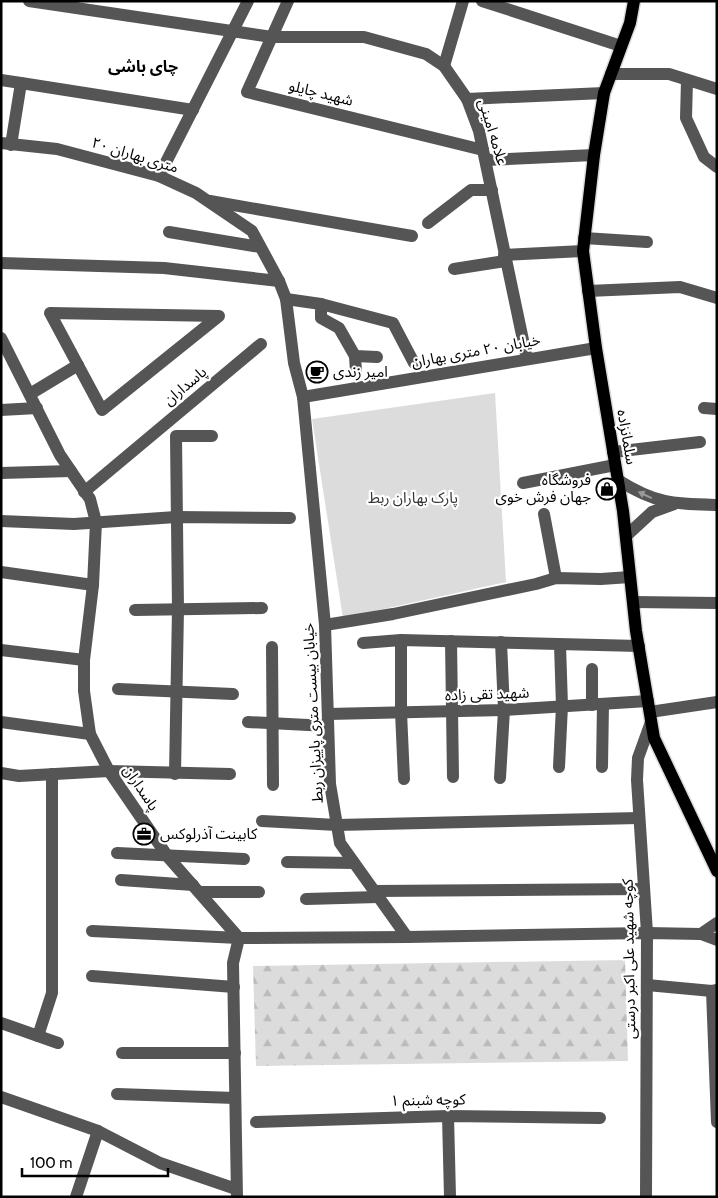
<svg xmlns="http://www.w3.org/2000/svg" width="718" height="1198" font-family="Cabin,'Noto Sans Arabic',sans-serif">
  <style>
    .green { fill: #dcdcdc }
    .forest { fill: url(#forest-firs) }
    .lines { fill: none; stroke-linecap: round; stroke-linejoin: round }
    .major-casing { stroke: #dbdbdb; stroke-width: 15 }
    .minor { stroke: #555; stroke-width: 12 }
    .major { stroke: #000; stroke-width: 12 }
    .oneway { fill: #999 }
    .labels { text-anchor: middle; dominant-baseline: central; stroke-width: 4.5; stroke-linejoin: round; paint-order: stroke }
    .street-label { font-size: 15px; fill: #000; stroke: #fff }
    .poi-label { font-size: 15px; fill: #000; stroke: #fff; text-anchor: start }
    .park-label { font-size: 15px; fill: #333; stroke: #fff }
    .neighbourhood-label { font-size: 16px; font-weight: bold; fill: #000; stroke: #fff }
  </style>
  <defs>
    <pattern id="forest-firs" width="22" height="20" patternUnits="userSpaceOnUse" patternTransform="scale(1.25)"><rect width="22" height="20" fill="#dcdcdc"/><path d="M5 1l3.5 6h-7zM16 11l3.5 6h-7z" fill="#bbb"/></pattern>
  </defs>
  <rect width="100%" height="100%" fill="#fff"/>
  <!-- green -->
  <polygon class="green" points="495,393 506,582 343,618 312,419"/>
  <!-- forest -->
  <polygon class="forest" points="625,960 628,1061 256,1066 253,966"/>
  <g class="lines">
    <!-- major casing -->
    <g class="major-casing">
      <polyline id="major" points="634,1 630,23 604,93 594,155 583,251 596,348 623,511 636,631 654,738 717,871"/>
    </g>
    <!-- minor -->
    <g class="minor">
      <polyline points="29,1 272,37 364,37 426,54 444,66 467,99 479,131 527,359"/>
      <polyline points="288,1 247,92 483,150"/>
      <polyline points="482,1 621,46"/>
      <polyline points="444,66 463,1"/>
      <polyline points="611,74 669,74 717,89"/>
      <polyline points="1,80 21,83"/>
      <polyline points="687,80 686,118 704,157 717,167"/>
      <polyline points="467,99 604,93"/>
      <polyline points="1,143 57,149 159,176 196,193 252,231 279,281 286,299 294,363 303,397 325,625 330,784 340,843 407,937 647,933 701,934 717,940"/>
      <polyline points="11,145 21,83 193,110"/>
      <polyline points="486,160 594,155"/>
      <polyline points="159,176 248,1"/>
      <polyline points="210,201 412,236"/>
      <polyline points="428,223 471,190 492,190"/>
      <polyline points="169,232 260,247"/>
      <polyline points="584,238 647,242"/>
      <polyline points="504,255 583,251"/>
      <polyline points="1,263 164,268 279,281"/>
      <polyline points="454,269 505,261"/>
      <polyline points="588,291 680,287 717,298"/>
      <polyline points="286,299 321,304 321,318 339,328 355,356 356,372"/>
      <polyline points="321,304 393,323 414,363"/>
      <polygon points="50,313 219,316 102,410"/>
      <polyline points="1,338 60,455 90,499 96,522 93,585 84,660 84,691 90,734 109,771 168,857 239,938"/>
      <polyline points="355,356 377,357"/>
      <polyline points="30,394 78,365"/>
      <polyline points="303,397 596,348"/>
      <polyline points="704,408 717,409"/>
      <polyline points="1,410 37,408"/>
      <polyline points="613,452 700,442"/>
      <polyline points="1,473 71,471"/>
      <path d="M618 480C656 504 673 504 717 505"/>
      <polyline points="523,483 615,465"/>
      <polyline points="84,492 261,344"/>
      <polyline points="544,514 556,578"/>
      <polyline points="1,521 74,524 176,517 290,518"/>
      <polyline points="626,536 652,512 674,504"/>
      <polyline points="1,572 93,585"/>
      <polyline points="633,602 717,603"/>
      <polyline points="135,610 262,608"/>
      <polyline points="325,625 393,614 536,584 556,578 601,579 630,577"/>
      <polyline points="401,640 401,712 404,779"/>
      <polyline points="451,641 453,777"/>
      <polyline points="363,643 401,640 639,646"/>
      <polyline points="272,647 273,785"/>
      <polyline points="1,650 84,660"/>
      <polyline points="118,689 233,694"/>
      <polyline points="592,705 592,669"/>
      <polyline points="650,712 717,702"/>
      <polyline points="328,714 504,710 648,701"/>
      <polyline points="1,722 90,734"/>
      <polyline points="248,722 328,726"/>
      <polyline points="559,767 562,706 560,645"/>
      <polyline points="602,767 603,704"/>
      <polyline points="1,773 19,776 109,771 230,774"/>
      <polyline points="175,774 178,609 176,436 212,436"/>
      <polyline points="500,778 504,710 501,642"/>
      <polyline points="262,821 337,825 639,818"/>
      <polyline points="117,853 244,859"/>
      <polyline points="287,862 354,863"/>
      <polyline points="121,880 193,885"/>
      <polyline points="374,891 644,889"/>
      <polyline points="199,892 259,892"/>
      <polyline points="306,899 378,897"/>
      <polyline points="92,931 239,938 407,937"/>
      <polyline points="701,934 717,923"/>
      <polyline points="92,976 234,987"/>
      <polyline points="647,985 712,991 717,990"/>
      <polyline points="712,991 717,1122"/>
      <polyline points="1,1023 58,1043"/>
      <polyline points="38,1036 52,993 52,774"/>
      <polyline points="122,1053 235,1053"/>
      <polyline points="117,1094 235,1098"/>
      <polyline points="1,1097 98,1131"/>
      <polyline points="448,1116 450,1197"/>
      <polyline points="256,1122 448,1116 600,1118"/>
      <polyline points="76,1197 98,1131 160,1163 236,1189"/>
      <polyline points="237,1197 233,963 239,938"/>
      <polyline points="646,1197 647,933 637,780 638,758 651,722"/>
    </g>
    <!-- major -->
    <use href="#major" class="major"/>
  </g>
  <!-- one-way arrows -->
  <defs><path id="oneway-solid" d="M-6-.8H1V-3.2L6.5 0L1 3.2V.8H-6Z" transform="scale(1.25)"/></defs>
  <use class="oneway" href="#oneway-solid" transform="translate(645 495) rotate(-155)"/>
  <!-- icons -->
  <defs>
    <g id="cafe-ring" transform="scale(1.125)"><circle r="9.5" fill="#fff" stroke="#000" stroke-width="1.5"/><path d="M-5.5-4.5H6V0H3Q3 3.5 0 3.5H-2.5Q-5.5 3.5-5.5 0ZM3-3.2v2h1.7v-2ZM-6 4.5H4V6H-6Z" fill="#000"/></g>
    <g id="shop-ring" transform="scale(1.125)"><circle r="9.5" fill="#fff" stroke="#000" stroke-width="1.5"/><path d="M-5-2.5h2.3a2.7 3.5 0 0 1 5.4 0H5L5.5 6h-11ZM-1.5-2.5h3a1.5 2.3 0 0 0-3 0Z" fill="#000"/></g>
    <g id="office-ring" transform="scale(1.125)"><circle r="9.5" fill="#fff" stroke="#000" stroke-width="1.5"/><path d="M-6-3h4V-5.5h4V-3h4V5H-6ZM-1-4.5V-3h2v-1.5ZM-6 0V1H6V0Z" fill="#000"/></g>
  </defs>
  <g fill-rule="evenodd">
    <use href="#cafe-ring" x="317" y="372"/>
    <use href="#shop-ring" x="607" y="489"/>
    <use href="#office-ring" x="144" y="834"/>
  </g>
  <g class="labels">
    <!-- street labels -->
    <g class="street-label">
      <text transform="translate(321 93) rotate(14)">شهید چایلو</text>
      <text transform="translate(493 132) rotate(73)">علامه امینی</text>
      <text transform="translate(135 155) rotate(17)">۲۰ متری بهاران</text>
      <text transform="translate(476 351) rotate(-10)">خیابان ۲۰ متری بهاران</text>
      <text transform="translate(185 386) rotate(-40)">پاسداران</text>
      <text transform="translate(627 437) rotate(80)">سلمانزاده</text>
      <text transform="translate(487 694) rotate(-2)">شهید تقی زاده</text>
      <text transform="translate(313 713) rotate(-93)">خیابان بیست متری پاییزان ربط</text>
      <text transform="translate(141 788) rotate(56)">پاسداران</text>
      <text transform="translate(629 959) rotate(-91)">کوچه شهید علی اکبر درستی</text>
      <text transform="translate(428 1100) rotate(-1)">کوچه شبنم ۱</text>
    </g>
    <!-- poi labels -->
    <g class="poi-label">
      <text x="333" y="372">امیر زندی</text>
      <text x="591" y="480" text-anchor="end">فروشگاه<tspan x="591" dy="17">جهان فرش خوی</tspan></text>
      <text x="160" y="834">کابینت آذرلوکس</text>
    </g>
    <!-- park labels -->
    <g class="park-label">
      <text x="413" y="498">پارک بهاران ربط</text>
    </g>
    <!-- neighbourhood labels -->
    <g class="neighbourhood-label">
      <text x="143" y="66">چای باشی</text>
    </g>
  </g>
  <!-- border -->
  <rect width="718" height="1198" fill="none" stroke="#000000" stroke-width="5"/>
  <!-- scale -->
  <path d="M22 1168v8h146v-8" fill="none" stroke="#000000" stroke-width="2.5"/>
  <text x="30" y="1168" font-size="15" fill="#000000" stroke="#ffffff" stroke-width="4" paint-order="stroke">100 m</text>
</svg>
